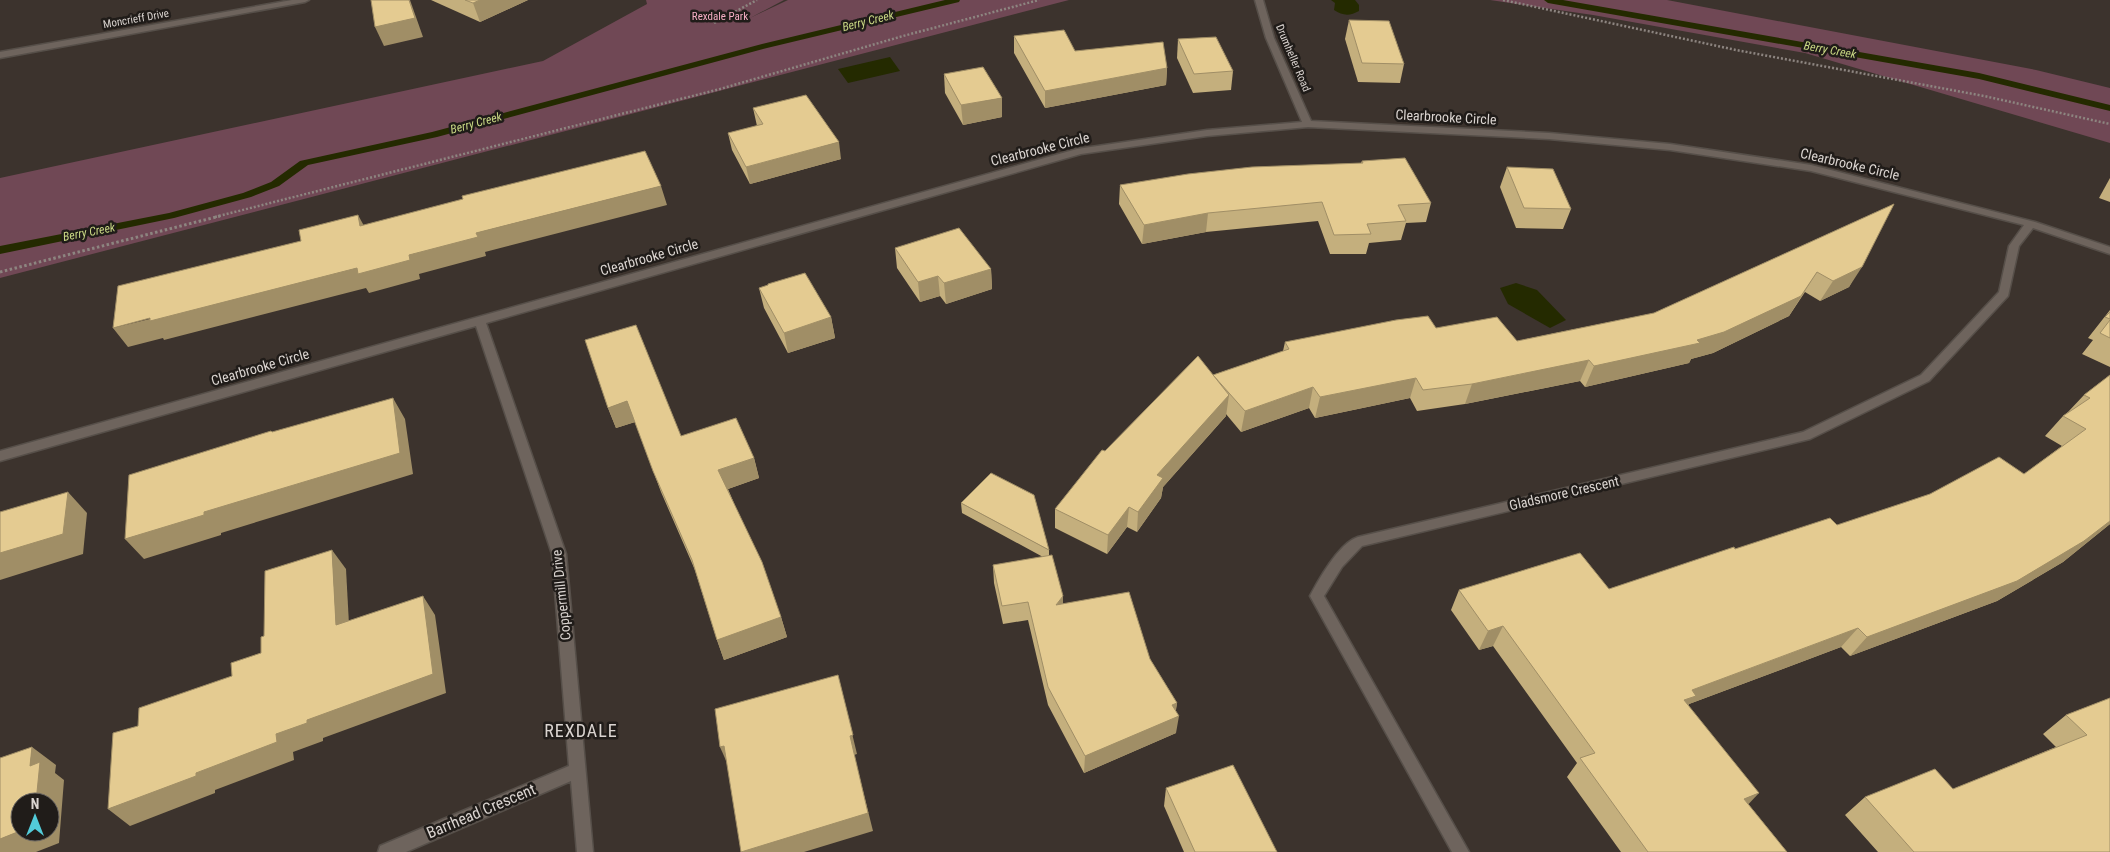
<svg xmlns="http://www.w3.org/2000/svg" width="2110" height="852" font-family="'Roboto Condensed',sans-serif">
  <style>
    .green { fill: #704855 }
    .water { fill: #242a00 }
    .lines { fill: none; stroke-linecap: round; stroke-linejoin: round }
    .stream { fill: #242a00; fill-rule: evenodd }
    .minor-casing { stroke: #564f49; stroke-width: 3 }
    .path-far1 { stroke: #8d8580; stroke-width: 2.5; stroke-dasharray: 2 2; stroke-linecap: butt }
    .path { stroke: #8d8580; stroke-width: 3; stroke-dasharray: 2.5 2.5; stroke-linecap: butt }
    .minor { fill: #6e645d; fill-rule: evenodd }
    .wall { fill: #c4af7d }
    .shaded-wall { fill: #a08e66 }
    .building { fill: #e4cb91; stroke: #a08e66 }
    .labels { text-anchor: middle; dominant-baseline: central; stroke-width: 5; stroke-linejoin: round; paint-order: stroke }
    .far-park-label { font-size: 11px; fill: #f6aec4; stroke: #201c19 }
    .far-street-label { font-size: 11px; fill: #dad4d0; stroke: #201c19 }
    .far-water-label { font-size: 12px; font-style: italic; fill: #c9d884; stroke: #201c19 }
    .street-label { font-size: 14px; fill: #dad4d0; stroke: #201c19 }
    .near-street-label { font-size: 16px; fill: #dad4d0; stroke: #201c19 }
    .near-neighbourhood-label { font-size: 18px; letter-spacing: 1px; fill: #dad4d0; stroke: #201c19 }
  </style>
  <rect width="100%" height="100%" fill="#3c332d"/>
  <!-- green -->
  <g class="green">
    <polygon points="646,0 784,0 750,18 788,0 1069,0 0,278 0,178 543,61 647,4"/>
    <polygon points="1490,0 1667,0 2036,70 2110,88 2110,143 1805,53 1593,15"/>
  </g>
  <!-- water -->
  <g class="water">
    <path d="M1331 0H1355L1359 5V11C1350 16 1343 16 1334 10L1335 3Z"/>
    <polygon points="890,57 900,71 848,83 838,69"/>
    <polygon points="1516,283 1537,290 1566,320 1550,328 1508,304 1500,288"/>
  </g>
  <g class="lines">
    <!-- stream -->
    <g class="stream">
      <polygon points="945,0 960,0 959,2 767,48 437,137 308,165 279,186 251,197 174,218 0,254 0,246 169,213 243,193 271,182 300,161 432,132 762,44"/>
      <polygon points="1544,0 1563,0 1979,73 2110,105 2110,111 1979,79 1548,3"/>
    </g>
    <!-- minor casing -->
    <g class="minor-casing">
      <g id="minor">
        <polygon points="292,0 309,0 305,2 0,58 0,52"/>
        <path d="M1255 0H1263L1274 38 1311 121 1549 133 1670 144 1811 165 2035 222 2110 247V254L2033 228 2019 246 2008 296 1929 381 1810 439 1362 546 1342 567 1324 596 1469 852H1452L1310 596C1319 579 1339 543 1358 537L1803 432 1921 375 1999 292 2009 246 2024 225 1811 171 1670 150 1549 139 1308 127 1207 136 1081 154 486 323 566 554 593 852H577L571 781 406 852H378L380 846 569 766 552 554 476 326 0 461V451L1077 149 1207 130 1302 122 1266 38Z"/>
      </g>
    </g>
    <!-- path-far1 -->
    <g class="path-far1">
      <polyline points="1503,0 1736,50 1984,96 2110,124"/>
      <polyline points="714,23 757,0"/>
      <polyline points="215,217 720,89 903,36 1039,0"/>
    </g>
    <!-- path -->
    <polyline class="path" points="0,272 220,216"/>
    <!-- minor -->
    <use href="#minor" class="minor"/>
  </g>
  <!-- wall -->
  <g class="wall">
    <polygon points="431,0 528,0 480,22"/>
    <polygon points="1349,20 1404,64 1400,83 1358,82 1345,39"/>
    <polygon points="1014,36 1075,51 1167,68 1166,85 1045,108 1014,53"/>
    <polygon points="1178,39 1233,71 1231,90 1193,93 1177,58"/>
    <polygon points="944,74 1002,117 963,125 945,93"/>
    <polygon points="753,108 841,159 750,184 732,150 728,133 757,126"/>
    <polygon points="1362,161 1431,203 1426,222 1406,223 1401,240 1369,243 1366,254 1330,254 1318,221 1206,232 1142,244 1119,204 1120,185 1361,163"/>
    <polygon points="1507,167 1571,209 1563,229 1516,228 1500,187"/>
    <polygon points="2110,178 2110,202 2099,198"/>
    <polygon points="1894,204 1849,287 1820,301 1805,292 1789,316 1713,353 1691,359 1689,363 1585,387 1580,381 1465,404 1417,411 1410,398 1315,418 1309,408 1241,432 1226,414 1226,416 1163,487 1161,498 1137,532 1127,527 1107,554 1055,528 1055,509 1105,451 1213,375 1283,351 1285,342 1436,328 1517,341 1654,313"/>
    <polygon points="895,248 991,269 992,289 946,304 940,296 920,302 897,268"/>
    <polygon points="759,288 831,317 835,338 788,353 764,308"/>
    <polygon points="2110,310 2110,367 2082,354 2093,340 2088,338"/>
    <polygon points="2110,375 2110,524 2063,562 1997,601 1850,656 1841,647 1689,704 1688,706 1748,804 1787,852 1621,852 1567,777 1577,763 1493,646 1479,650 1451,610 1459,590 1609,589 1735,549 1837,525 2024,474 2062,446 2045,436 2063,416 2068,412 2084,395"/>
    <polygon points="608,408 681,436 754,458 759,478 728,489 781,617 787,637 724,660 717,640 695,570 661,492 635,422 616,428"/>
    <polygon points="961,503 1049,550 1049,556 1063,596 1063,604 1150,659 1177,703 1176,710 1176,733 1084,773 1048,705 1028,620 1003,624 994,583 993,565 1043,557 962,513"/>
    <polygon points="2110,698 2110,852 1878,852 1845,815 1865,797 1953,789 2056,747 2043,734 2066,715"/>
    <polygon points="1166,788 1277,852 1184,852 1164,806"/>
  </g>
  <!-- shaded-wall -->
  <g class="shaded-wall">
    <polygon points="409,0 410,0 423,37 384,46 375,27"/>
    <polygon points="480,0 528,0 480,22 473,3"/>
    <polygon points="1167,68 1166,85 1045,108 1045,91"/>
    <polygon points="1002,98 1002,117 963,125 961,105"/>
    <polygon points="839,142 841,159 750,184 746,167"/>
    <polygon points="661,186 667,205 485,252 486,256 419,274 420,279 369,293 366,288 164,340 163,338 128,347 113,328 409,255 476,233"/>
    <polygon points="1208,213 1206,232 1142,244 1144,225"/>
    <polygon points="358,215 368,233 360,226"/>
    <polygon points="1862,267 1849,287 1820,301 1833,281"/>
    <polygon points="991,269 992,289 946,304 944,283"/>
    <polygon points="1817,272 1789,316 1713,353 1691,359 1689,363 1585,387 1594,366"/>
    <polygon points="938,276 940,296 920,302 918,282"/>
    <polygon points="831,317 835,338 788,353 784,333"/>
    <polygon points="1589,360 1580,381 1465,404 1472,384"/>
    <polygon points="1416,378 1410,398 1315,418 1320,397"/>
    <polygon points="1313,387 1309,408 1241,432 1245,411"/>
    <polygon points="1229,395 1226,416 1163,487 1161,498 1137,532 1138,512 1157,475"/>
    <polygon points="393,398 405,419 413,474 221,533 221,535 144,559 125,539 204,512"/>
    <polygon points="627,401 635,422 616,428 608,408"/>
    <polygon points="754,458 759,478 725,490 718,470"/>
    <polygon points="68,492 87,513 83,554 0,580 0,553"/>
    <polygon points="1129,507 1127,527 1107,554 1108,535"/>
    <polygon points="2110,521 2110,524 2063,562 1997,601 1850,656 1867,637"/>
    <polygon points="332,550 346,569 350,643 336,625"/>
    <polygon points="423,596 435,615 446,693 323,738 323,741 293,752 294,760 215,790 215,793 130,826 108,809 196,773 276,734"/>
    <polygon points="1063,596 1063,614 1056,605"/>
    <polygon points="781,617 787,637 724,660 717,640"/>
    <polygon points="1503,626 1493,646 1479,650 1488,631"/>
    <polygon points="1858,628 1841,647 1689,704 1682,715 1669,719 1692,690"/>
    <polygon points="838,675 857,754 854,755 873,831 804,852 742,852"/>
    <polygon points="1177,703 1174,718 1179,716 1176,733 1084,773 1085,756 1172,705"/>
    <polygon points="724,746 728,765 720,747"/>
    <polygon points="32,747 56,765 55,773 64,780 59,843 36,852 0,852 0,839 20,831 20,832 50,832 50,802 36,802 30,766"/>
    <polygon points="1759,793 1742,811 1744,799"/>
  </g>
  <!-- building -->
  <g class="building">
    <polygon points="371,0 409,0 415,18 375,27"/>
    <polygon points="465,0 480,0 473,3"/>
    <polygon points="1349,20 1389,21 1404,64 1362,63"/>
    <polygon points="1064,30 1075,51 1163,42 1167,68 1045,91 1014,36"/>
    <polygon points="1216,37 1233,71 1194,74 1178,39"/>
    <polygon points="983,67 1002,98 961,105 944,74"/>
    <polygon points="806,95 839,142 746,167 728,133 763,124 753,108"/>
    <polygon points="645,151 661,186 476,233 478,237 409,255 410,260 358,274 357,268 150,321 150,318 113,328 118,286 301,241 299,230 358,215 360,226 463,199 462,196"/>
    <polygon points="1405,158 1431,203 1398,205 1406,221 1367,224 1371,234 1334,235 1322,202 1208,213 1144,225 1120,185 1188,174 1252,167 1363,163 1362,161"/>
    <polygon points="1507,167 1553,169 1571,209 1524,208"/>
    <polygon points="1894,204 1862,267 1833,281 1817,272 1801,296 1724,332 1697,340 1700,343 1594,366 1589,360 1472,384 1423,390 1416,378 1320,397 1313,387 1245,411 1213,375 1289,349 1285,342 1396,320 1428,316 1436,328 1497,317 1517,341 1654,313"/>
    <polygon points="959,228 991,269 944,283 938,276 918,282 895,248"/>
    <polygon points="805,273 831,317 784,333 759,288 768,285 768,284"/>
    <polygon points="2110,312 2110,319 2105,317"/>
    <polygon points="2110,320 2110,338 2100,333"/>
    <polygon points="636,325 681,436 736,418 754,458 718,470 762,562 781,617 717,640 692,560 653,471 627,401 608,408 585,340"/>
    <polygon points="1198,356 1229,395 1157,475 1163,478 1138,512 1129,507 1108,535 1055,509 1102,450 1105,451"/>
    <polygon points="2110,375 2110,521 2084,541 2017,581 1867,637 1858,628 1692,690 1696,696 1684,700 1759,793 1744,799 1787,852 1648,852 1580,758 1595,753 1503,626 1488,631 1459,590 1580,553 1609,589 1734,547 1735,549 1830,518 1837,525 1930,494 1999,457 2024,474 2086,429 2063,416 2090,398 2084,395"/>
    <polygon points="393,398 400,453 204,512 204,515 125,539 129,475 271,431 272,432"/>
    <polygon points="991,473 1034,495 1049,550 961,503"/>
    <polygon points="68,492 63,534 0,553 0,512"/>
    <polygon points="332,550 336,625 423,596 433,674 307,720 307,723 276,734 277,742 196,773 196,776 108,809 113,733 138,726 139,708 232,676 231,663 261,653 261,637 264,636 265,571"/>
    <polygon points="1052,555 1063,596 1056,605 1129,592 1150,659 1177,703 1172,705 1179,716 1085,756 1048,687 1028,602 1002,606 993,565"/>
    <polygon points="838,675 853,735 850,736 868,813 741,852 724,746 720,747 715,709"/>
    <polygon points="2110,698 2110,852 1914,852 1865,797 1935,769 1953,789 2087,735 2066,715"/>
    <polygon points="32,747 30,766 40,762 36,802 20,802 20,831 0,839 0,758"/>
    <polygon points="1233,765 1277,852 1195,852 1166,788"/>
  </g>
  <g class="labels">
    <!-- far-park labels -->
    <g class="far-park-label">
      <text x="720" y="16">Rexdale Park</text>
    </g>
    <!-- far-street labels -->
    <g class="far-street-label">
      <text transform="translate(136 19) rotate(-10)">Moncrieff Drive</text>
      <text transform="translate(1293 58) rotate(67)">Drumheller Road</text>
    </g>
    <!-- far-water labels -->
    <g class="far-water-label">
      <text transform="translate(868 21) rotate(-14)">Berry Creek</text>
      <text transform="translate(1830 50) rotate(10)">Berry Creek</text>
      <text transform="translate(476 123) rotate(-15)">Berry Creek</text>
      <text transform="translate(89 232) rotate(-11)">Berry Creek</text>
    </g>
    <!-- street labels -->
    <g class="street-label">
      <text transform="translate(1446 117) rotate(3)">Clearbrooke Circle</text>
      <text transform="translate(1040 149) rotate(-14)">Clearbrooke Circle</text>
      <text transform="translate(1850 164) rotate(13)">Clearbrooke Circle</text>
      <text transform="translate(649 257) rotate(-16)">Clearbrooke Circle</text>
      <text transform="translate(260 367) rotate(-16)">Clearbrooke Circle</text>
      <text transform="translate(1564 493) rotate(-13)">Gladsmore Crescent</text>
      <text transform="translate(561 595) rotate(-96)">Coppermill Drive</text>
    </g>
    <!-- near-street labels -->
    <g class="near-street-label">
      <text transform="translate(481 811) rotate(-23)">Barrhead Crescent</text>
    </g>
    <!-- near-neighbourhood labels -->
    <g class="near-neighbourhood-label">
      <text x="581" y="730">REXDALE</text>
    </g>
  </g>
  <!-- north arrow -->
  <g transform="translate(35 817)"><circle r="24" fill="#201c19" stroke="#6a6662"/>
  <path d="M0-4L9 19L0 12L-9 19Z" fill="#52cbd9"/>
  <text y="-8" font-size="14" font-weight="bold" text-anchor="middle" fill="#dad4d0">N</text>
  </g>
</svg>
